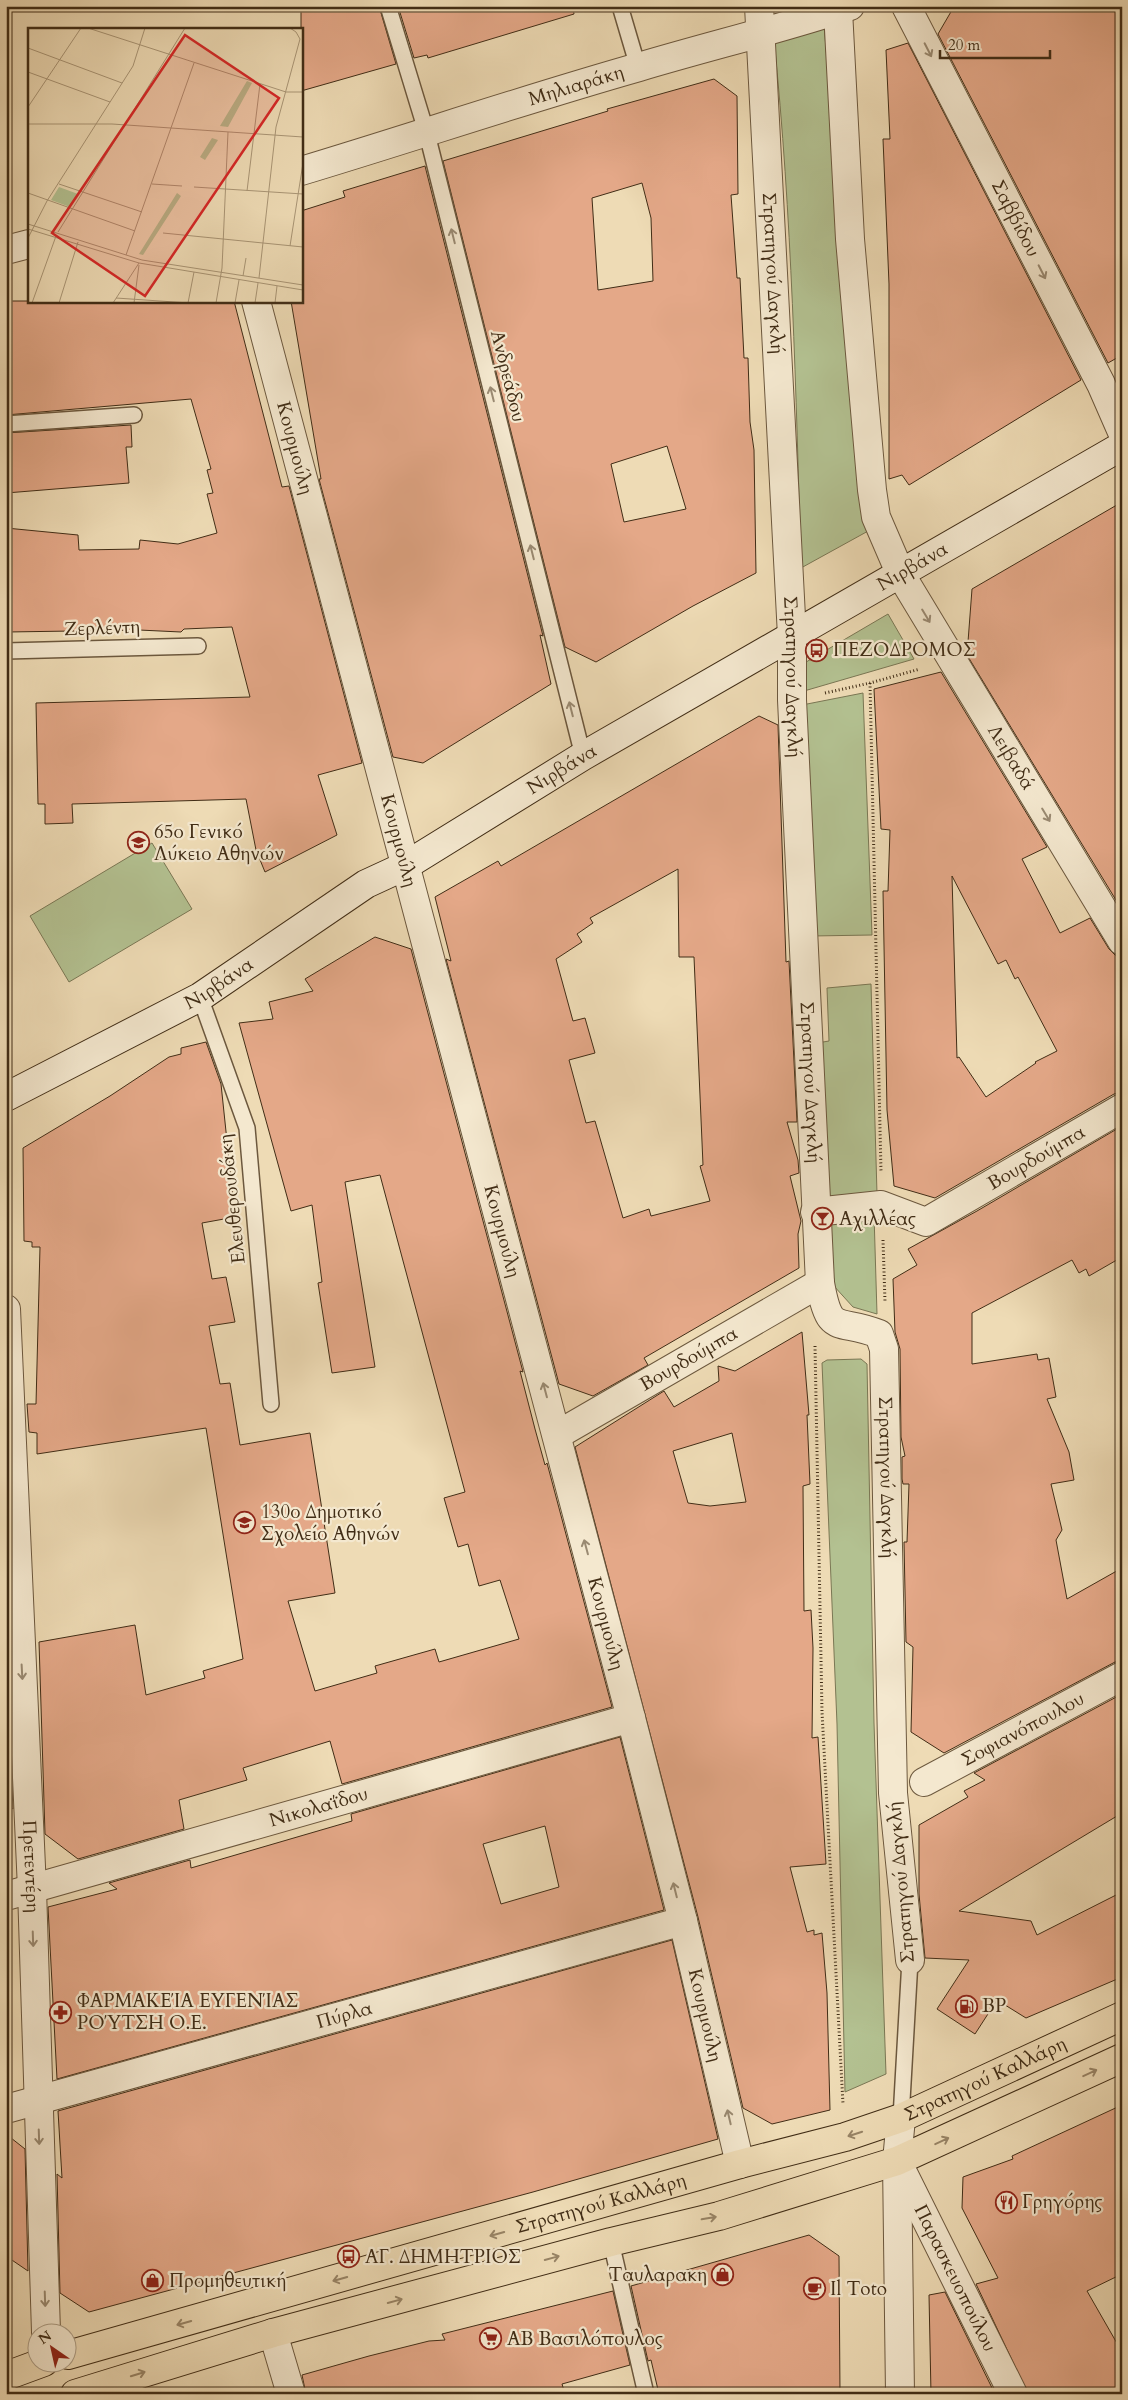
<svg xmlns="http://www.w3.org/2000/svg" width="1128" height="2400" font-family="Cardo,serif">
<rect width="100%" height="100%" fill="#eedbb5"/>
<filter id="stains"><feTurbulence type="fractalNoise" baseFrequency=".004" numOctaves="4"/><feColorMatrix values="0 0 0 0 .2 0 0 0 0 .09 0 0 0 0 .02 0 0 0 .5 -.17"/></filter>
<radialGradient id="worn" r=".72"><stop offset=".6" stop-color="#630" stop-opacity="0"/><stop offset="1" stop-color="#630" stop-opacity=".3"/></radialGradient>
<path fill="#b3c191" stroke="#7a7754" d="M824,26L870,530L801,568C796,392 792,215 774,40Z
M888,614L914,659L804,691L801,665Z
M863,693L872,935L812,936L802,705Z
M152,843L192,909L69,982L30,916Z
M871,984L877,1194L822,1200L817,1043L829,1041L827,988Z
M874,1214L877,1314L853,1307L833,1285L826,1218Z
M861,1359L867,1364L874,1723L886,2074L845,2092L837,1724L822,1363L827,1360Z"/>
<path fill="#e4a888" stroke="#412d16" fill-rule="evenodd" d="M301,6H379L396,64L301,91Z
M398,6H573L574,14L428,58L427,55L414,58Z
M966,6H1122V355L1108,363L938,34L952,10Z
M908,43L1081,380L909,485L902,475L889,479V284L883,139H890L886,50Z
M714,79L737,96L738,194L731,195L737,278H740L744,358H748L750,422L754,450L756,573L693,606L596,662L565,647L443,161L608,111L607,109ZM642,183L651,218L653,281L598,290L592,198ZM667,446L686,509L624,522L611,464Z
M425,166L543,636L540,635L551,684L423,763L393,757L319,479H321L291,301H301V211L345,197L343,191Z
M6,301H234L282,487L289,486L362,763L318,775L337,835L265,872L256,850L246,799L72,804L73,823L45,824V804H38L36,703L250,697L232,627L184,629L181,632L139,630L7,632L6,528L78,535L79,550L139,549L140,540L178,544L217,533L207,494L213,493L207,470L211,469L191,399L6,415Z
M131,425L132,447H126L129,483L6,493V433Z
M1122,502V910L967,655L972,589Z
M941,672L1047,847L1022,859L1060,933L1090,918L1109,949L1115,955L1122,957V1092L1114,1094L935,1198L894,1186L887,1110L883,891H888L890,830L881,829L874,689ZM952,876L998,964L1006,960L1015,979L1018,977L1057,1051L1035,1062L1036,1063L986,1097L959,1057L957,1058Z
M759,716L778,725L786,962L789,961L797,1122H787L798,1160L799,1173L790,1176L801,1221L798,1234L799,1268L644,1358L648,1365L593,1396L559,1384L446,959L451,961L435,897L498,861L501,866ZM678,869L679,957H694L703,1165L700,1166L710,1201L651,1216L649,1209L623,1218L595,1121L586,1123L569,1060L595,1053L585,1018L573,1021L556,959L582,942L577,934L593,923L590,918Z
M375,937L411,949L523,1372L520,1371L535,1429L545,1465L547,1463L612,1707L342,1784L330,1741L243,1768L247,1780L179,1800L184,1829L78,1859L45,1834L39,1642L135,1625L146,1695L205,1678L203,1671L243,1659L206,1428L37,1454V1433L29,1432L27,1404H36L40,1247H32V1242L24,1241L23,1148L110,1096L169,1057L181,1054V1048L206,1042L221,1084L235,1217L202,1223L212,1279L226,1277L235,1322L209,1326L220,1384L230,1383L240,1445L310,1433L335,1593L288,1601L315,1691L377,1673L375,1666L435,1649L439,1662L519,1639L500,1580L479,1586L468,1544L458,1547L444,1498L465,1492L380,1175L345,1182L375,1367L332,1373L318,1283L322,1282L312,1205L291,1211L239,1023L273,1019L269,1002L313,991L305,979Z
M1122,1126V1257L1089,1276L1086,1269L1079,1273L1072,1260L972,1313V1364L1037,1354L1038,1360L1049,1358L1056,1397L1047,1399L1069,1452L1074,1480L1051,1484L1062,1530L1056,1540L1067,1599L1122,1568V1660L1115,1662L944,1753L911,1732L913,1647L906,1642L904,1542H907L909,1484H903L902,1479V1457L905,1456L901,1437L900,1349L895,1332L893,1279L917,1265L908,1249L977,1211Z
M802,1332L809,1415H807L810,1484L803,1486L804,1611L811,1610L813,1648L812,1738L818,1737L826,1864L790,1867L807,1932L814,1930V1935L822,1933L827,1993L830,2110L772,2124L743,2108L698,1917L575,1447L664,1391L674,1407L719,1381L718,1366L735,1371ZM732,1433L746,1502L710,1506L688,1503L673,1451Z
M1122,1694V1813L959,1911L1031,1921L1037,1935L1122,1892V1977L1026,2018L997,2000L975,2034L937,2009L969,1960L925,1958L919,1894V1825L968,1797L964,1791L985,1780L974,1773Z
M6,1705H8L13,1809L6,1804Z
M620,1737L664,1910L57,2079L48,1907L117,1889L109,1883L190,1860L191,1868L352,1821L351,1814ZM545,1826L559,1887L501,1904L483,1844Z
M672,1940L718,2139L533,2192L89,2312L60,2293L57,2174L62,2178L58,2111Z
M1122,2105V2274L1087,2291L1122,2352V2394H1028L976,2284L998,2278L962,2208L963,2177L1013,2159L1012,2156Z
M6,2134L25,2149L28,2271L6,2256Z
M809,2235L839,2256L840,2394H659L651,2360L648,2361L631,2286Z
M613,2291L630,2365L562,2384L565,2394H306L302,2375L369,2356L429,2341L445,2340L442,2334Z
M945,2292L995,2394H931L929,2295Z"/>
<g fill="none" stroke-linecap="round" stroke-linejoin="round">
<defs>
<path id="lane" d="M388,6L427,134L583,756
M620,6L638,67
M6,424L134,415
M6,651L198,646
M200,997L247,1128L271,1404
M901,2118L910,1960
M611,2242L646,2394"/>
<g id="street">
<path id="s1" d="M759,6L792,636V700L820,1283C830,1338 837,1317 879,1334L884,1349L893,1793L910,1960"/>
<path id="s2" d="M906,6L1101,384L1122,432"/>
<path id="s3" d="M838,10L850,239L872,490L876,517L901,575L1122,941"/>
<path id="s4" d="M301,171C414,137 526,99 639,67C709,46 781,29 850,6"/>
<path d="M6,250L29,244"/>
<path id="s5" d="M256,301L631,1718L683,1921L740,2164"/>
<path id="s6" d="M815,1212L881,1205L926,1222L1122,1108"/>
<path id="s7" d="M6,1309L32,1889L46,2332"/>
<path id="s8" d="M557,1435L820,1283"/>
<path id="s9" d="M924,1782L1122,1676"/>
<path id="s10" d="M6,1896L631,1718"/>
<path id="s11" d="M6,2109L683,1921"/>
<path id="s12" d="M900,2167L1013,2394"/>
<path d="M273,2333L291,2394"/>
<path d="M900,2394L897,2161L901,2118"/>
</g>
<g id="secondary">
<path id="s13" d="M6,1097L200,997L366,884L405,866L583,756L1122,446"/>
</g>
<g id="primary">
<path id="s14" d="M68,2355L740,2164L845,2137L901,2118L1122,2016"/>
<path d="M6,2376L44,2362"/>
<path d="M75,2394L273,2333L611,2242L719,2216L897,2161L1122,2058"/>
</g>
</defs>
<use href="#lane" stroke="#6c583e" stroke-width="18"/>
<use href="#street" stroke="#6c583e" stroke-width="30"/>
<use href="#secondary" stroke="#412d16" stroke-width="30"/>
<use href="#primary" stroke="#412d16" stroke-width="30"/>
<path stroke="#412d16" stroke-width="3" stroke-dasharray="1 2.5" stroke-linecap="butt" d="M870,683L881,1172
M825,693L870,683L920,669
M883,1240L885,1302
M815,1346L822,1712L843,2104"/>
<use href="#lane" stroke="#f4e8cf" stroke-width="15"/>
<use href="#street" stroke="#f4e8cf" stroke-width="28"/>
<use href="#secondary" stroke="#f4e8cf" stroke-width="28"/>
<use href="#primary" stroke="#eedbb5" stroke-width="28"/>
</g>
<defs><path id="oneway-shaft" d="M-6 0H5M1.5-3L5.5 0L1.5 3" fill="none" stroke-width="1.6" stroke-linecap="round" stroke-linejoin="round" transform="scale(1.25)"/></defs>
<g stroke="#9a8a72">
<use href="#oneway-shaft" transform="translate(928 50) rotate(63)"/>
<use href="#oneway-shaft" transform="translate(453 236) rotate(-104)"/>
<use href="#oneway-shaft" transform="translate(1042 272) rotate(63)"/>
<use href="#oneway-shaft" transform="translate(492 394) rotate(-104)"/>
<use href="#oneway-shaft" transform="translate(532 552) rotate(-104)"/>
<use href="#oneway-shaft" transform="translate(926 616) rotate(59)"/>
<use href="#oneway-shaft" transform="translate(571 709) rotate(-104)"/>
<use href="#oneway-shaft" transform="translate(1046 815) rotate(59)"/>
<use href="#oneway-shaft" transform="translate(545 1390) rotate(-105)"/>
<use href="#oneway-shaft" transform="translate(586 1547) rotate(-105)"/>
<use href="#oneway-shaft" transform="translate(22 1672) rotate(87)"/>
<use href="#oneway-shaft" transform="translate(675 1890) rotate(-104)"/>
<use href="#oneway-shaft" transform="translate(33 1939) rotate(88)"/>
<use href="#oneway-shaft" transform="translate(729 2117) rotate(-103)"/>
<use href="#oneway-shaft" transform="translate(39 2137) rotate(88)"/>
<use href="#oneway-shaft" transform="translate(45 2299) rotate(88)"/>
</g>
<g stroke="#988466">
<use href="#oneway-shaft" transform="translate(1090 2073) rotate(-25)"/>
<use href="#oneway-shaft" transform="translate(855 2134) rotate(162)"/>
<use href="#oneway-shaft" transform="translate(942 2141) rotate(-25)"/>
<use href="#oneway-shaft" transform="translate(709 2218) rotate(-10)"/>
<use href="#oneway-shaft" transform="translate(497 2234) rotate(164)"/>
<use href="#oneway-shaft" transform="translate(552 2258) rotate(-15)"/>
<use href="#oneway-shaft" transform="translate(340 2279) rotate(164)"/>
<use href="#oneway-shaft" transform="translate(395 2301) rotate(-15)"/>
<use href="#oneway-shaft" transform="translate(184 2323) rotate(164)"/>
<use href="#oneway-shaft" transform="translate(138 2374) rotate(-17)"/>
</g>
<defs>
<symbol id="bus-ring" viewBox="-11 -11 22 22"><circle r="9.5" fill="#f4e8cf" stroke="#8f2418" stroke-width="1.5"/><path d="M-5-6H5V4H4V6H2V4H-2V6H-4V4H-5ZM-3.5-4V0h7V-4ZM-3.5 1.2v1.5H-2V1.2ZM2 1.2v1.5H3.5V1.2Z" fill="#8f2418"/></symbol>
<symbol id="school-ring" viewBox="-11 -11 22 22"><circle r="9.5" fill="#f4e8cf" stroke="#8f2418" stroke-width="1.5"/><path d="M0-5L7-2L0 1L-7-2ZM-4 1L0 2.5L4 1V4Q0 6-4 4Z" fill="#8f2418"/></symbol>
<symbol id="bar-ring" viewBox="-11 -11 22 22"><circle r="9.5" fill="#f4e8cf" stroke="#8f2418" stroke-width="1.5"/><path d="M-6-5H6L.8 .8V4.5H3.5V6h-7V4.5H-.8V.8Z" fill="#8f2418"/></symbol>
<symbol id="fuel-ring" viewBox="-11 -11 22 22"><circle r="9.5" fill="#f4e8cf" stroke="#8f2418" stroke-width="1.5"/><path d="M-5.5-6h7V0h2V4h1.3V-2.5L3-4.5l.8-.8L6-3V5H2.5V1h-1V6h-7ZM-4.2-4.7v3.2H.2V-4.7Z" fill="#8f2418"/></symbol>
<symbol id="pharmacy-ring" viewBox="-11 -11 22 22"><circle r="9.5" fill="#f4e8cf" stroke="#8f2418" stroke-width="1.5"/><path d="M-2-6h4v4h4v4h-4v4h-4v-4h-4v-4h4Z" fill="#8f2418"/></symbol>
<symbol id="restaurant-ring" viewBox="-11 -11 22 22"><circle r="9.5" fill="#f4e8cf" stroke="#8f2418" stroke-width="1.5"/><path d="M-5-6h1v4h1v-4h1v4h1v-4h1v5L-1.5 .5V6h-2V.5L-5-1ZM5-6V6H3V1.5H1.5Q1.5-4 5-6Z" fill="#8f2418"/></symbol>
<symbol id="shop-ring" viewBox="-11 -11 22 22"><circle r="9.5" fill="#f4e8cf" stroke="#8f2418" stroke-width="1.5"/><path d="M-5-2.5h2.3a2.7 3.5 0 0 1 5.4 0H5L5.5 6h-11ZM-1.5-2.5h3a1.5 2.3 0 0 0-3 0Z" fill="#8f2418"/></symbol>
<symbol id="cafe-ring" viewBox="-11 -11 22 22"><circle r="9.5" fill="#f4e8cf" stroke="#8f2418" stroke-width="1.5"/><path d="M-5.5-4.5H6V0H3Q3 3.5 0 3.5H-2.5Q-5.5 3.5-5.5 0ZM3-3.2v2h1.7v-2ZM-6 4.5H4V6H-6Z" fill="#8f2418"/></symbol>
<symbol id="supermarket-ring" viewBox="-11 -11 22 22"><circle r="9.5" fill="#f4e8cf" stroke="#8f2418" stroke-width="1.5"/><path d="M-6-5.5h2.5l.6 2H6L4.5 2H-2.5L-4.4-4H-6ZM-1.5 3.2a1.3 1.3 0 1 0 .1 0ZM3 3.2a1.3 1.3 0 1 0 .1 0Z" fill="#8f2418"/></symbol>
</defs>
<g fill-rule="evenodd">
<use href="#bus-ring" x="804" y="638" width="25" height="25"/>
<use href="#school-ring" x="126" y="830" width="25" height="25"/>
<use href="#bar-ring" x="810" y="1206" width="25" height="25"/>
<use href="#school-ring" x="232" y="1510" width="25" height="25"/>
<use href="#fuel-ring" x="954" y="1994" width="25" height="25"/>
<use href="#pharmacy-ring" x="48" y="2000" width="25" height="25"/>
<use href="#restaurant-ring" x="994" y="2190" width="25" height="25"/>
<use href="#bus-ring" x="336" y="2244" width="25" height="25"/>
<use href="#shop-ring" x="710" y="2262" width="25" height="25"/>
<use href="#shop-ring" x="140" y="2268" width="25" height="25"/>
<use href="#cafe-ring" x="802" y="2276" width="25" height="25"/>
<use href="#supermarket-ring" x="478" y="2326" width="25" height="25"/>
</g>
<g text-anchor="middle" dominant-baseline="central" stroke-width="4.5" stroke-linejoin="round" paint-order="stroke">
<g font-size="19" fill="#412d16" stroke="#f4e8cf">
<text stroke="none"><textPath href="#s4" startOffset="288">Μηλιαράκη</textPath></text>
<text stroke="none"><textPath href="#s2" startOffset="239">Σαββίδου</textPath></text>
<text stroke="none"><textPath href="#s1" startOffset="268">Στρατηγού Δαγκλή</textPath></text>
<text transform="translate(508 376) rotate(76)">Ανδρεάδου</text>
<text stroke="none"><textPath href="#s5" startOffset="152">Κουρμούλη</textPath></text>
<text stroke="none"><textPath href="#s13" startOffset="1051">Νιρβάνα</textPath></text>
<text transform="translate(102 628) rotate(-2)">Ζερλέντη</text>
<text stroke="none"><textPath href="#s1" startOffset="672">Στρατηγού Δαγκλή</textPath></text>
<text stroke="none"><textPath href="#s3" startOffset="785">Λειβαδά</textPath></text>
<text stroke="none"><textPath href="#s13" startOffset="646">Νιρβάνα</textPath></text>
<text stroke="none"><textPath href="#s5" startOffset="558">Κουρμούλη</textPath></text>
<text stroke="none"><textPath href="#s13" startOffset="241">Νιρβάνα</textPath></text>
<text stroke="none"><textPath href="#s1" startOffset="1078">Στρατηγού Δαγκλή</textPath></text>
<text stroke="none"><textPath href="#s6" startOffset="242">Βουρδούμπα</textPath></text>
<text transform="translate(232 1199) rotate(-96)">Ελευθερουδάκη</text>
<text stroke="none"><textPath href="#s5" startOffset="962">Κουρμούλη</textPath></text>
<text stroke="none"><textPath href="#s8" startOffset="152">Βουρδούμπα</textPath></text>
<text stroke="none"><textPath href="#s1" startOffset="1511">Στρατηγού Δαγκλή</textPath></text>
<text stroke="none"><textPath href="#s5" startOffset="1368">Κουρμούλη</textPath></text>
<text stroke="none"><textPath href="#s9" startOffset="112">Σοφιανόπουλου</textPath></text>
<text stroke="none"><textPath href="#s10" startOffset="325">Νικολαΐδου</textPath></text>
<text stroke="none"><textPath href="#s7" startOffset="558">Πρετεντέρη</textPath></text>
<text transform="translate(901 1882) rotate(-95)">Στρατηγού Δαγκλή</text>
<text stroke="none"><textPath href="#s11" startOffset="351">Πύρλα</textPath></text>
<text stroke="none"><textPath href="#s5" startOffset="1772">Κουρμούλη</textPath></text>
<text stroke="none"><textPath href="#s14" startOffset="959">Στρατηγού Καλλάρη</textPath></text>
<text stroke="none"><textPath href="#s14" startOffset="554">Στρατηγού Καλλάρη</textPath></text>
<text stroke="none"><textPath href="#s12" startOffset="124">Παρασκευοπούλου</textPath></text>
</g>
<g font-size="19" fill="#412d16" stroke="#f4e8cf" text-anchor="start">
<text x="833" y="650">ΠΕΖΟΔΡΟΜΟΣ</text>
<text x="154" y="832">65ο Γενικό<tspan x="154" dy="22">Λύκειο Αθηνών</tspan></text>
<text x="839" y="1219">Αχιλλέας</text>
<text x="261" y="1512">130ο Δημοτικό<tspan x="261" dy="22">Σχολείο Αθηνών</tspan></text>
<text x="77" y="2001">ΦΑΡΜΑΚΕΊΑ ΕΥΓΕΝΊΑΣ<tspan x="77" dy="22">ΡΟΎΤΣΗ Ο.Ε.</tspan></text>
<text x="982" y="2006">BP</text>
<text x="1022" y="2202">Γρηγόρης</text>
<text x="365" y="2257">ΑΓ. ΔΗΜΗΤΡΙΟΣ</text>
<text x="707" y="2275" text-anchor="end">Ταυλαρακη</text>
<text x="169" y="2281">Προμηθευτική</text>
<text x="830" y="2289">Il Toto</text>
<text x="507" y="2339">AB Βασιλόπουλος</text>
</g>
</g>
<g transform="translate(28 28)">
<rect width="275" height="275" fill="#eedbb5"/>
<path d="M219,53L224,55L200,99L192,98ZM184,110L190,112L177,132L172,129ZM31,159L50,166L42,179L23,172ZM149,165L153,168L115,227L111,226Z" fill="#b3c191"/>
<path fill="none" stroke="#a99575" stroke-width="1" d="M60,0L258,64H275M0,20L94,55M0,44L82,74M0,79L53,0M0,96H84L275,109M31,156L114,184M124,156L154,158M166,159L275,166M219,163L232,56M0,165L107,203M0,196L114,232L275,257M0,201L111,235L275,262M30,204L157,0M135,205L275,219M0,210L19,173L105,38L117,0M262,218L275,135M98,227L166,35M215,248L218,230M231,250L248,99L272,11L268,4L262,0M88,270L161,275M4,275L28,208M31,275L50,214M85,275L111,235M106,275L111,237M160,275L166,244M188,275L194,240L200,104M207,275L211,252M227,275L230,255M247,275L249,258"/>
<path fill="#d62828" fill-opacity="0.15" stroke="#d62828" stroke-width="2.5" d="M157,7L251,70L117,268L24,205Z"/>
<rect width="275" height="275" fill="none" stroke="#412d16" stroke-width="2.5"/>
</g>
<rect width="1128" height="2400" fill="none" stroke="#eedbb5" stroke-width="25"/>
<rect x="8" y="8" width="1113" height="2385" fill="none" stroke="#412d16" stroke-width="2.5"/>
<rect x="12" y="12" width="1103" height="2375" fill="none" stroke="#412d16"/>
<g transform="translate(52 2348) rotate(326)"><circle r="24" fill="#f4e8cf" stroke="#ac9d85"/>
<path d="M0-4L9 19L0 12L-9 19Z" fill="#8f2418"/>
<text y="-8" font-size="14" font-weight="bold" text-anchor="middle" fill="#412d16">N</text>
</g>
<path d="M940 50v8h110v-8" fill="none" stroke="#412d16" stroke-width="2.5"/>
<text x="948" y="50" font-size="15" fill="#412d16" stroke="#f4e8cf" stroke-width="4" paint-order="stroke">20 m</text>
<rect width="100%" height="100%" filter="url(#stains)"/>
<rect width="100%" height="100%" fill="url(#worn)"/>
</svg>
